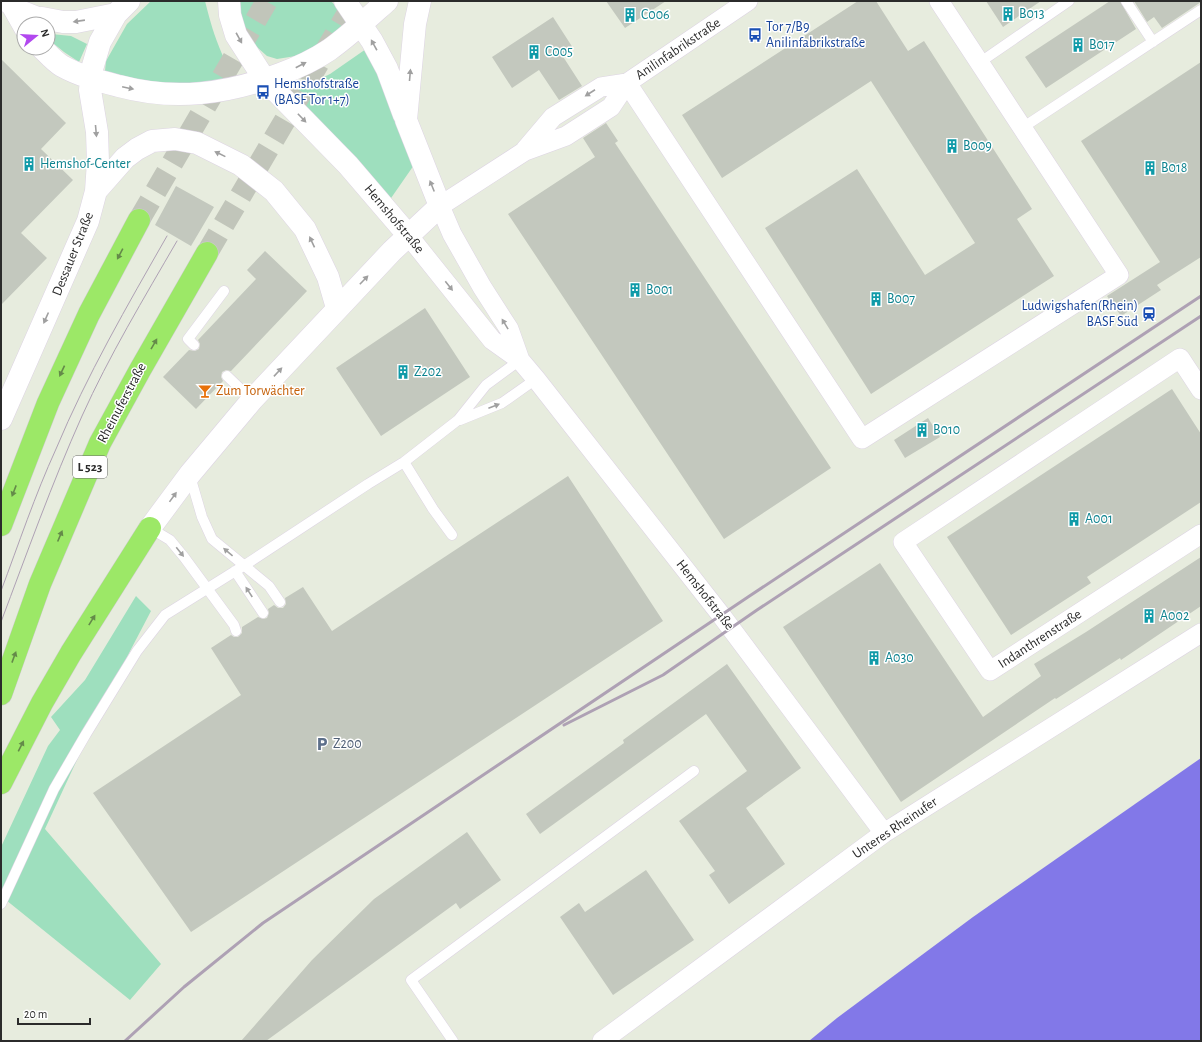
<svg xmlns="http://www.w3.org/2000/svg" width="1202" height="1042" font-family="'Alegreya Sans',sans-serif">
<rect width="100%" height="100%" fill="#e7ecde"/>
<path fill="#9edfbe" d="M151,1H205C210,21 214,35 222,54C226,65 235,70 235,81L193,86L140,83L105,71L106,61L127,24Z
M236,1H331C342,13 345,17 339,33L302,55L277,59L267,56L249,40Z
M51,34L71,36L87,44L79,62L64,52L48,39Z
M366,49L370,52L414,165L389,201L292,97L293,92L330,74Z
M136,596L151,611C113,682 79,755 45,829L161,964L130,1000L1,896V847L48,746L60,730L51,717L85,680Z"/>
<path fill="#8278e8" d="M1201,758V1041H809L837,1018L973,917Z"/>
<path fill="#c3c8be" d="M606,1H666L625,28Z
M858,1H876L908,51L924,41L1032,209L1017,219L1054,276L871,394L765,228L857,169L925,275L975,243L871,81L722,178L682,115Z
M986,1H1041L1003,27Z
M1110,1H1120L1136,29L1046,88L1025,57Z
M1134,1H1201V2L1162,28L1154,17L1147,22Z
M553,17L573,48L562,55L582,86L559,100L539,70L512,88L492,57Z
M1,59L66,123L41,149L73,180L21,233L47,258L1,305Z
M1201,62V257L1157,285L1161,290L1121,316L1107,296L1160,262L1081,141Z
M606,123L618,141L615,143L831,468L724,539L508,214L595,157L583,138Z
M176,186L214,207L191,246L155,225Z
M265,251L307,291L231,371L226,370L222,372L221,377L223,381L196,409L163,377L189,350L195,351L199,349L200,344L198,340L256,279L247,270Z
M425,308L470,377L381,436L336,368Z
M1172,389L1201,434V502L1087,577L1091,583L1011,635L947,537Z
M928,418L940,437L905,458L894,440Z
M568,476L663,621L191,932L93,793L241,695L211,648L231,635L234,637H238L242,633V627L258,617L263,619L267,618L269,613L268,609L274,605L278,608H283L286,604L285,598L303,587L332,631Z
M1201,557V606L1121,660L1120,658L1056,699L1055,698L901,802L783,627L880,563L983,717L1041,676L1034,664L1086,632Z
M727,664L801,768L746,808L785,864L729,904L709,875L715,871L679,821L747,771L706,714L540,834L526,814L624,743L623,740Z
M467,832L501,880L460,909L456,903L266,1041H241L312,960L374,899Z
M646,870L694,940L613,995L560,917L579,903L585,912Z"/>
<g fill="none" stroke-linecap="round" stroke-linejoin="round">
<path stroke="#c1c5ba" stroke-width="22" stroke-dasharray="22 11" stroke-linecap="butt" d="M139,220L267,1
M207,253L355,1"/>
<defs>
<path id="lane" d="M1126,1L1153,42
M979,63L1069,1
M1022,128L1201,10
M194,345L188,339L224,291
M227,376L252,400
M460,420L502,403L536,379
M404,462L433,509L452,535
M190,476L202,517L212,539L269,586L280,602
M150,528L170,540L184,557L234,625L236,631
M235,571L263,613
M1,904L54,789L86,734L137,651L165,615L245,565L368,484L404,462L458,420L486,385L520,360
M453,1041L411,980L694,771"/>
<path id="street" d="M4,1L11,6L42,18
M11,6L24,29
M627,83L862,439L1119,275L939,1
M525,150L553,117L601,87L627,83
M408,235L492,340L520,360L536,379L721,615L884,833
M520,360L509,329L482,287L452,234L440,206L525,151L566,136L611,107L627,83L748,1
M1201,390L1180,358L903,542L990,671L1201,534
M602,1041L884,833L1201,633"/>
<path id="secondary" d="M229,1L230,15L236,35L265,80L348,165L408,235
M345,1L372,41L387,69L404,115
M42,18L63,22H76L116,14
M42,48C48,54 55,62 62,66C80,76 100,81 119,86C175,101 227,94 280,74C297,68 314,60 329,50C350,35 368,18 387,1
M96,191L125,158L137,149L152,141L175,139L197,143L241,165L274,191L305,229L328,277L337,308
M1,419L88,221L96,191L98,162L97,132L90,90L92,69L100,42L116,14L129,1
M150,528L190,474L252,400L392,251L440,206L406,120L415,24L420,1"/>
<path id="primary" d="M1,525L48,403L89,314L139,220
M1,694L40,584L100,443L140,370L207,253
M1,783L42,703L71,653L150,528"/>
</defs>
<use href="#lane" stroke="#ddd4e3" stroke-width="11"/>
<use href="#street" stroke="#ddd4e3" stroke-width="20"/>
<use href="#secondary" stroke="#ddd4e3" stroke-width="23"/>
<use href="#primary" stroke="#ccc" stroke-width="23"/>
<use href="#lane" stroke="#fff" stroke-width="10"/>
<use href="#street" stroke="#fff" stroke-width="19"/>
<use href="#secondary" stroke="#fff" stroke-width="22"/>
<use href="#primary" stroke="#9ce867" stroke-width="22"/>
<path stroke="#aea1b4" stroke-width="1" d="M1,591C19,543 35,495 56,449C87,375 127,306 167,236
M1,622C27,553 52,483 82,416C109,356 144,298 177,241"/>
<path stroke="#aea1b4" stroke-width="3" d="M564,725L663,675L757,610L1201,316
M125,1041L184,987L263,923L748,597L1201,296"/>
</g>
<defs><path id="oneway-solid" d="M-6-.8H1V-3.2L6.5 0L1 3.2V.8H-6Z"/></defs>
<g fill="#a0a0a0">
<use href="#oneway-solid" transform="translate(79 21) rotate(172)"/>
<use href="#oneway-solid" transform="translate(239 38) rotate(61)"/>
<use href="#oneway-solid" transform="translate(374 45) rotate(-119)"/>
<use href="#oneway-solid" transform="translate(301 65) rotate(-28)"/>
<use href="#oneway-solid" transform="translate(410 75) rotate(-85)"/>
<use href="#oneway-solid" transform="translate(128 88) rotate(12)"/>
<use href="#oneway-solid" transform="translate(590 93) rotate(147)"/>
<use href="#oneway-solid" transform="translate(302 118) rotate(46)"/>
<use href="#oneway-solid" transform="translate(96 131) rotate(85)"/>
<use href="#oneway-solid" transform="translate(220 154) rotate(-154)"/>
<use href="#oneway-solid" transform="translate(432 186) rotate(-112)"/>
<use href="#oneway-solid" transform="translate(312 242) rotate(-115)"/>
<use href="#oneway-solid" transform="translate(364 280) rotate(-46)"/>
<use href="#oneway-solid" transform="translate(449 286) rotate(52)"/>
<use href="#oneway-solid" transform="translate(46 318) rotate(114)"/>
<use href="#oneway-solid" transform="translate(505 324) rotate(-121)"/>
<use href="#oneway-solid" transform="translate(278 372) rotate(-47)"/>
<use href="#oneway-solid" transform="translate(494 406) rotate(-21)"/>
<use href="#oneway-solid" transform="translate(173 497) rotate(-54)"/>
<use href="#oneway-solid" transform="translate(180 552) rotate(51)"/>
<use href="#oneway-solid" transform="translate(228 552) rotate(-140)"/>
<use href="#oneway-solid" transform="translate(249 592) rotate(-123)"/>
</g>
<g fill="#648a49">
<use href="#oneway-solid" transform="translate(120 254) rotate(118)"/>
<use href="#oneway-solid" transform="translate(154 344) rotate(-60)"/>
<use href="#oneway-solid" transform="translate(62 371) rotate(115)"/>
<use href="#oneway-solid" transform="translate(14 491) rotate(111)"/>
<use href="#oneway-solid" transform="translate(60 536) rotate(-67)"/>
<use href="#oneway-solid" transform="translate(92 620) rotate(-58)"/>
<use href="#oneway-solid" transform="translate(14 657) rotate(-70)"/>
<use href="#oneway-solid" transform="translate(21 746) rotate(-63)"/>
</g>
<defs>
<symbol id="building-bare" viewBox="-9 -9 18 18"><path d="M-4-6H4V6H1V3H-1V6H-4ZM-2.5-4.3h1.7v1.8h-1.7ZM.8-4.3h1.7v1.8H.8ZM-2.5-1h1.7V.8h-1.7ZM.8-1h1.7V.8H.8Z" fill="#0f9aa8" stroke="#fff" stroke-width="2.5" paint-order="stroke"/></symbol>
<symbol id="bus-bare" viewBox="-9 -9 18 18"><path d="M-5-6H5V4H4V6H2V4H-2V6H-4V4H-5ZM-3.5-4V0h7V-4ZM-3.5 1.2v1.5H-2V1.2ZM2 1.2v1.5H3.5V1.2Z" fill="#1a4fb4" stroke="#fff" stroke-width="2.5" paint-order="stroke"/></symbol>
<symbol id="station-bare" viewBox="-9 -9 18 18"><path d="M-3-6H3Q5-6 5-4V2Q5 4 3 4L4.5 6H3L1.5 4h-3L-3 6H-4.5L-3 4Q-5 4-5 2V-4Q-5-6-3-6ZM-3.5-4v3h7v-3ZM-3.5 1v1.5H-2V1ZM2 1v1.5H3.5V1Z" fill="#1a4fb4" stroke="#fff" stroke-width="2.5" paint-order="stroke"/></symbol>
<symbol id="bar-bare" viewBox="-9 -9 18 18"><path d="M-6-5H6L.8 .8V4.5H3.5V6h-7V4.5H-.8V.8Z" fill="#e8710a" stroke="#fff" stroke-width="2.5" paint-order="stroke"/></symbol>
<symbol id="parking-bare" viewBox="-9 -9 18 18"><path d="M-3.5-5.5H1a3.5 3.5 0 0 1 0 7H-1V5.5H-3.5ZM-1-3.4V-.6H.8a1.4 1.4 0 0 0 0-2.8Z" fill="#5c6f8a" stroke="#fff" stroke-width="2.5" paint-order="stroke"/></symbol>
</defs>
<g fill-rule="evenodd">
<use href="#building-bare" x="998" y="4" width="20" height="20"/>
<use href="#building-bare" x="620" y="5" width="20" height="20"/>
<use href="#bus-bare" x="745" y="25" width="20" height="20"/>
<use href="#building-bare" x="1068" y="35" width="20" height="20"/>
<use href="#building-bare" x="524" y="42" width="20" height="20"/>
<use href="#bus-bare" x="253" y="82" width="20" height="20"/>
<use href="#building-bare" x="942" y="136" width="20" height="20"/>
<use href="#building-bare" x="19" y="154" width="20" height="20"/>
<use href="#building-bare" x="1140" y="158" width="20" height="20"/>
<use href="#building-bare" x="625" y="280" width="20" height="20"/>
<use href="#building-bare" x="866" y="289" width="20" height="20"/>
<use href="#station-bare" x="1139" y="304" width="20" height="20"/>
<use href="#building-bare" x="393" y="362" width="20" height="20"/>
<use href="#bar-bare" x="195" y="381" width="20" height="20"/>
<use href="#building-bare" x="912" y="420" width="20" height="20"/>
<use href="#building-bare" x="1064" y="509" width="20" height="20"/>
<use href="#building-bare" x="1139" y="606" width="20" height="20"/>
<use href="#building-bare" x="864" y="648" width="20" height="20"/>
<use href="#parking-bare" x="312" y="734" width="20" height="20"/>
</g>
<g text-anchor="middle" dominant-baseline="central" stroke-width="3" stroke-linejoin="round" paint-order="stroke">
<rect fill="#fff" stroke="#6b6b6b" stroke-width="1" x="73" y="456" width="34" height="22" rx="3"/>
<g font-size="13" font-weight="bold" fill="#2b2b2b">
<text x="90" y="467">L 523</text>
</g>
<g font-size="14" fill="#0d838f" stroke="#fff" text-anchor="start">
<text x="1019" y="14">B013</text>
<text x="641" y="15">C006</text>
<text x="1089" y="45">B017</text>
<text x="545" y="52">C005</text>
<text x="963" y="146">B009</text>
<text x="40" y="164">Hemshof-Center</text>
<text x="1161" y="168">B018</text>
<text x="646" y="290">B001</text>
<text x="887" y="299">B007</text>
<text x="414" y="372">Z202</text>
<text x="933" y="430">B010</text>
<text x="1085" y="519">A001</text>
<text x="1160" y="616">A002</text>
<text x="885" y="658">A030</text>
</g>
<g font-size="14" fill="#164399" stroke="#fff" text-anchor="start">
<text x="766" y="27">Tor 7/B9<tspan x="766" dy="16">Anilinfabrikstraße</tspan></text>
<text x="274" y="84">Hemshofstraße<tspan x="274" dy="16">(BASF Tor 1+7)</tspan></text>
<text x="1138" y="306" text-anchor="end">Ludwigshafen(Rhein)<tspan x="1138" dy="16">BASF Süd</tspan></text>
</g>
<g font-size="14" fill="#2b2b2b" stroke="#fff">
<text transform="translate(678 49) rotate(-34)">Anilinfabrikstraße</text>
<text transform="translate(394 219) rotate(50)">Hemshofstraße</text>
<text transform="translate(73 254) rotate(-68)">Dessauer Straße</text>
<text transform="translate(122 403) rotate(-62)">Rheinuferstraße</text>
<text transform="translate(705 595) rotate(52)">Hemshofstraße</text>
<text transform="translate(1040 639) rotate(-33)">Indanthrenstraße</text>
<text transform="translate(895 828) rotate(-34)">Unteres Rheinufer</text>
</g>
<g font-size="14" fill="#c56008" stroke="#fff" text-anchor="start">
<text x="216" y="391">Zum Torwächter</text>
</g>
<g font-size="14" fill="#4e5e75" stroke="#fff" text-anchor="start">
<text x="333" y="744">Z200</text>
</g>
</g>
<rect width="1202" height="1042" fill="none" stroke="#2b2b2b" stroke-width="4"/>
<g transform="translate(36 36) rotate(72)"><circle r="19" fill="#ffffff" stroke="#aaaaaa"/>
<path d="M0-3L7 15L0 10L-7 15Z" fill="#b248ef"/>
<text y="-6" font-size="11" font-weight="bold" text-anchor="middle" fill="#2b2b2b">N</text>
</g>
<path d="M18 1018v6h72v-6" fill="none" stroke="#2b2b2b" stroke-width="2"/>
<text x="24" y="1018" font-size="12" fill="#2b2b2b" stroke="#ffffff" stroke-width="3" paint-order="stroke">20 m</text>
</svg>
